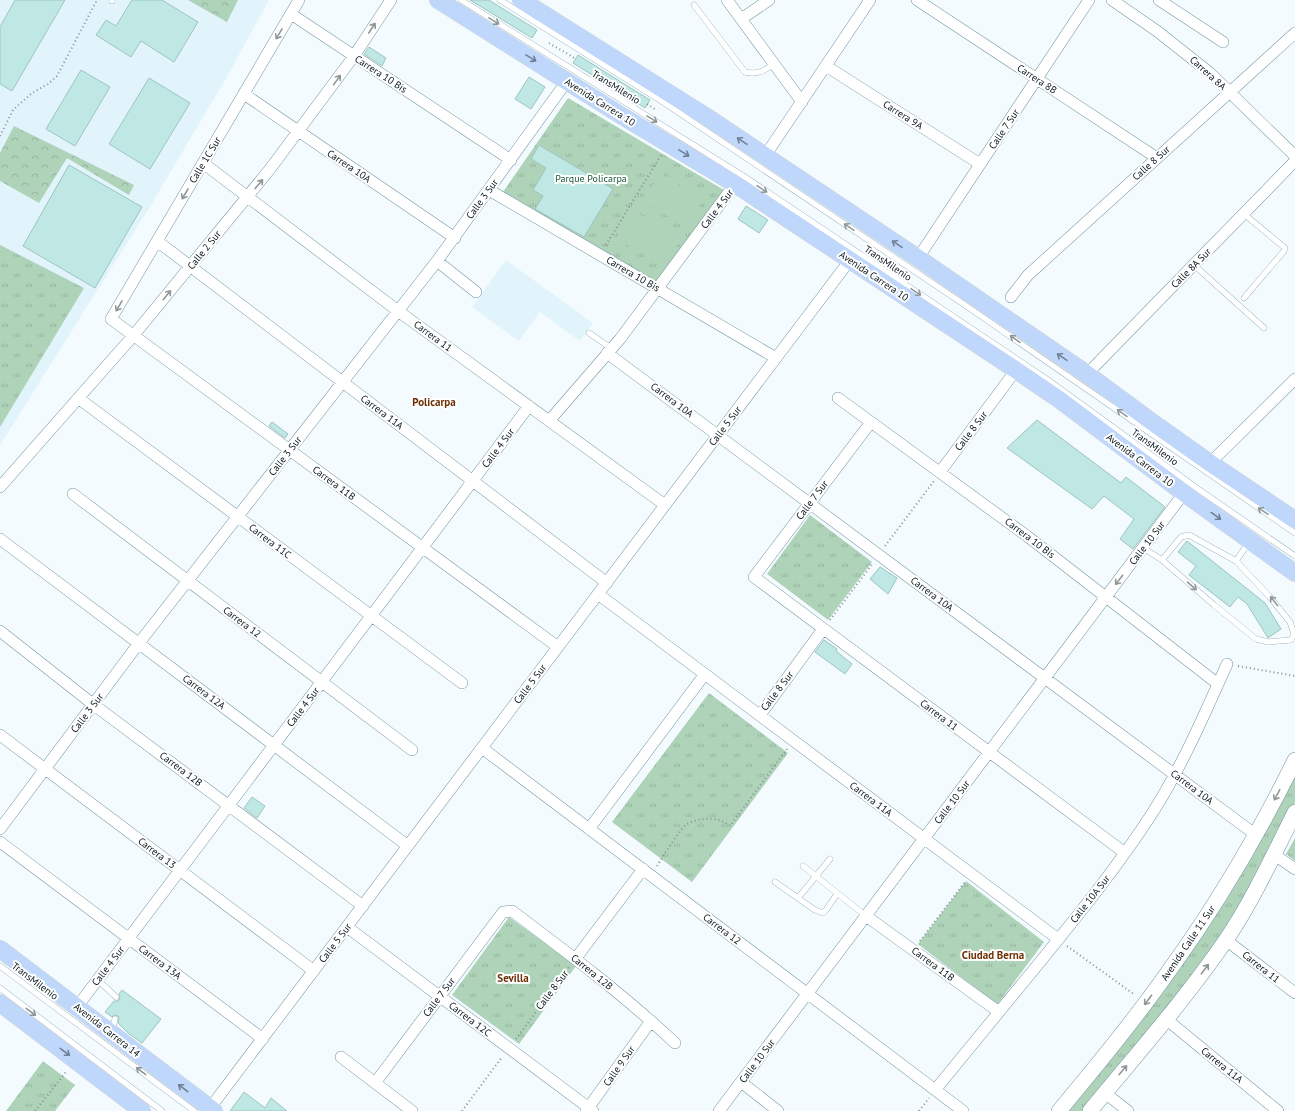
<svg xmlns="http://www.w3.org/2000/svg" width="1295" height="1111" font-family="'PT Sans',sans-serif">
<defs>
<pattern id="grass-tufts" width="24" height="20" patternUnits="userSpaceOnUse"><rect width="24" height="20" fill="#aed3b9"/><path d="M3 7l-1-3M5 7V3M7 7l1-3M15 17l-1-3M17 17v-4M19 17l1-3" fill="none" stroke="#94b49e"/></pattern>
<pattern id="forest-crowns" width="20" height="18" patternUnits="userSpaceOnUse"><rect width="20" height="18" fill="#aed3b9"/><path d="M2 6a3 3 0 1 1 6 0M12 15a3 3 0 1 1 6 0" fill="none" stroke="#94b49e"/></pattern>
</defs>
<rect width="100%" height="100%" fill="#f4fbfe"/>
<path fill="#e2f4fb" d="M0,0H269L228,75L151,205L0,445Z
M506,260L593,323L580,341L540,312L519,341L472,307Z"/>
<path fill="url(#grass-tufts)" d="M568,98L724,190L657,282L503,192Z
M0,245L84,288L0,427Z
M810,515L872,562L828,620L767,574Z
M709,693L788,753L692,882L612,822Z
M1295,777V802L1272,847L1218,943L1083,1111H1068C1103,1068 1139,1026 1171,981C1218,916 1256,846 1295,777Z
M1295,838V861L1286,854Z
M966,881L1044,942L997,1005L918,944Z
M509,917L576,966L519,1044L452,995Z
M43,1061L75,1085L55,1111H6Z"/>
<path fill="url(#forest-crowns)" d="M188,0H238L227,22Z
M14,126L134,185L129,195L67,158L39,203L0,181V153Z"/>
<path fill="#aed3b9" d="M660,173L703,200L686,228L643,201Z
M632,210L681,238L665,266L616,239Z"/>
<path fill="#bfe8e4" stroke="#9dc4c0" d="M15,0H65L12,91L0,84V27Z
M132,0H162L198,22L174,62L141,41L131,57L96,35L106,20L116,26Z
M470,0H489L537,30L532,38Z
M369,47L386,58L382,66L364,54Z
M578,55L650,100L645,108L573,63Z
M81,70L110,87L75,146L46,129Z
M529,77L545,87L531,109L515,99Z
M149,78L190,103L150,169L109,144Z
M539,145L613,189L584,237L535,209L543,196L533,190L546,168L531,159Z
M69,165L142,207L95,288L23,246Z
M746,206L768,220L759,233L738,219Z
M1037,420L1121,483L1126,477L1165,507L1133,549L1120,539L1134,519L1104,496L1092,509L1007,448Z
M272,422L288,434L285,438L269,426Z
M1187,541L1265,603L1281,629L1268,638L1247,604L1238,597L1230,607L1189,575L1196,566L1178,552Z
M880,567L897,578L888,594L870,579Z
M824,640L837,649L836,651L852,664L845,674L815,652Z
M252,797L265,806L257,818L244,808Z
M122,990L161,1019L142,1043L128,1033L118,1023L119,1018L118,1016L114,1015L112,1017L105,1012L114,1001H117L119,1000L120,996L119,994Z
M244,1092L265,1108L271,1098L287,1111H230Z"/>
<g fill="none" stroke-linecap="round" stroke-linejoin="round">
<defs>
<path id="service" d="M461,0L745,177L1048,380L1198,489L1295,556
M500,0L666,104L965,305L1295,533
M112,1V0
M694,5L745,72C757,75 764,71 774,64
M1244,214L1285,248L1284,251L1244,298
M1194,265L1264,328
M589,333L611,348
M1143,548L1162,560L1214,605L1256,639L1268,642L1291,640L1294,634L1290,622L1269,596L1236,561L1189,535L1181,537L1162,560
M1236,561L1249,542
M803,866L866,916
M775,882L815,910L823,913L826,910L837,894
M798,898L830,859
M0,966L194,1111
M98,980L116,997
M0,988L162,1111
M112,1031L115,1019"/>
<path id="minor" d="M299,0L111,319L558,647
M727,0L802,102
M917,0L1157,158
M1112,0L1157,31L1210,73L1295,156
M1159,0L1223,42
M291,14L511,160
M741,19L769,0
M826,66L980,164
M244,94L455,238
M765,156L870,0
M203,163L398,311L665,505
M489,190L776,358
M157,241L607,583
M918,258L1089,0
M437,261L476,292
M1011,297L1028,275L1295,33
M607,353L1256,835
M1087,374L1295,161
M78,398L462,683
M838,398L1027,536L1218,684
M549,421L620,339L735,184
M871,422L754,577L1125,853
M1210,463L1295,379
M940,472L1016,370
M0,487L133,336L270,169L354,56L391,0
M73,494L412,750
M0,539L408,846
M598,594L1058,939
M0,631L94,705L363,906
M760,715L823,629
M0,735L314,971
M482,748L963,1111
M0,829L139,643L437,261L567,81
M589,829L705,674
M0,842L263,1039
M1275,855L1295,869
M866,916L999,1012
M347,927L593,1111
M1226,940L1295,993
M576,958L643,869
M77,1007L529,406
M1166,1019L1278,1111
M341,1057L412,1111
M741,1082L778,1111
M375,1083L503,912L512,911C568,953 624,995 675,1043
M935,1090C970,1047 1005,1005 1040,962C1079,914 1118,866 1151,815C1181,769 1205,713 1227,664
M1105,1093L1128,1111
M210,1108L850,260
M586,1111L651,1021
M719,1111L1184,493"/>
<path id="secondary" d="M1059,1111C1098,1064 1136,1018 1171,968C1218,903 1259,833 1295,760
M1090,1111C1136,1055 1185,1000 1226,940C1253,900 1273,856 1295,812"/>
<path id="primary" d="M438,0L622,116L735,184L1016,370L1060,400L1184,493L1295,573
M521,0L707,117L918,258L1087,374L1152,422L1210,463L1295,520
M0,949L214,1111
M0,1003L142,1111"/>
</defs>
<use href="#service" stroke="#7294a1" stroke-width="6"/>
<use href="#minor" stroke="#7294a1" stroke-width="12"/>
<use href="#secondary" stroke="#7294a1" stroke-width="16"/>
<use href="#primary" stroke="#d3d5d6" stroke-width="18"/>
<path stroke="#869094" stroke-width="2" stroke-dasharray="1 3" stroke-linecap="butt" d="M549,43L576,59
M647,104L656,110
M0,136L13,110L32,93L48,84L57,76L97,0
M606,245L661,155
M885,546L934,481
M830,620L873,563
M1238,666L1295,676
M657,866C662,858 680,829 686,825C698,817 719,816 730,826L787,749
M920,941L965,882
M1067,946L1135,995
M516,1039L569,967
M35,1111L66,1072
M462,1111L502,1057
M919,1111L929,1098"/>
<use href="#service" stroke="#fff" stroke-width="5.5"/>
<use href="#minor" stroke="#fff" stroke-width="11"/>
<use href="#secondary" stroke="#fff" stroke-width="15"/>
<use href="#primary" stroke="#c0d7fc" stroke-width="17"/>
</g>
<defs><path id="oneway-shaft" d="M-6 0H5M1.5-3L5.5 0L1.5 3" fill="none" stroke-width="1.6" stroke-linecap="round" stroke-linejoin="round"/></defs>
<g stroke="#909799">
<use href="#oneway-shaft" transform="translate(494 21) rotate(32)"/>
<use href="#oneway-shaft" transform="translate(372 28) rotate(-57)"/>
<use href="#oneway-shaft" transform="translate(279 34) rotate(120)"/>
<use href="#oneway-shaft" transform="translate(337 80) rotate(-54)"/>
<use href="#oneway-shaft" transform="translate(652 119) rotate(31)"/>
<use href="#oneway-shaft" transform="translate(259 184) rotate(-50)"/>
<use href="#oneway-shaft" transform="translate(762 189) rotate(34)"/>
<use href="#oneway-shaft" transform="translate(185 194) rotate(121)"/>
<use href="#oneway-shaft" transform="translate(849 227) rotate(-146)"/>
<use href="#oneway-shaft" transform="translate(916 292) rotate(34)"/>
<use href="#oneway-shaft" transform="translate(167 295) rotate(-51)"/>
<use href="#oneway-shaft" transform="translate(119 306) rotate(121)"/>
<use href="#oneway-shaft" transform="translate(1015 339) rotate(-145)"/>
<use href="#oneway-shaft" transform="translate(1122 413) rotate(-145)"/>
<use href="#oneway-shaft" transform="translate(1263 511) rotate(-146)"/>
<use href="#oneway-shaft" transform="translate(1119 580) rotate(128)"/>
<use href="#oneway-shaft" transform="translate(1192 586) rotate(41)"/>
<use href="#oneway-shaft" transform="translate(1274 601) rotate(-128)"/>
<use href="#oneway-shaft" transform="translate(1277 795) rotate(118)"/>
<use href="#oneway-shaft" transform="translate(1205 969) rotate(-53)"/>
<use href="#oneway-shaft" transform="translate(1148 1000) rotate(127)"/>
<use href="#oneway-shaft" transform="translate(31 1012) rotate(37)"/>
<use href="#oneway-shaft" transform="translate(1123 1070) rotate(-50)"/>
<use href="#oneway-shaft" transform="translate(141 1071) rotate(-143)"/>
</g>
<g stroke="#6e8197">
<use href="#oneway-shaft" transform="translate(531 58) rotate(32)"/>
<use href="#oneway-shaft" transform="translate(742 141) rotate(-146)"/>
<use href="#oneway-shaft" transform="translate(684 153) rotate(31)"/>
<use href="#oneway-shaft" transform="translate(897 244) rotate(-146)"/>
<use href="#oneway-shaft" transform="translate(1062 357) rotate(-146)"/>
<use href="#oneway-shaft" transform="translate(1216 516) rotate(36)"/>
<use href="#oneway-shaft" transform="translate(65 1052) rotate(37)"/>
<use href="#oneway-shaft" transform="translate(183 1088) rotate(-143)"/>
</g>
<g text-anchor="middle" dominant-baseline="central" stroke-width="4" stroke-linejoin="round" paint-order="stroke">
<g font-size="10" fill="#09171c" stroke="#fff">
<text transform="translate(1208 73) rotate(42)">Carrera 8A</text>
<text transform="translate(381 74) rotate(33)">Carrera 10 Bis</text>
<text transform="translate(1037 79) rotate(33)">Carrera 8B</text>
<text transform="translate(616 87) rotate(32)">TransMilenio</text>
<text transform="translate(600 102) rotate(32)">Avenida Carrera 10</text>
<text transform="translate(903 115) rotate(32)">Carrera 9A</text>
<text transform="translate(1004 129) rotate(-56)">Calle 7 Sur</text>
<text transform="translate(205 160) rotate(-59)">Calle 1C Sur</text>
<text transform="translate(1151 163) rotate(-42)">Calle 8 Sur</text>
<text transform="translate(349 166) rotate(34)">Carrera 10A</text>
<text transform="translate(482 199) rotate(-54)">Calle 3 Sur</text>
<text transform="translate(717 209) rotate(-53)">Calle 4 Sur</text>
<text transform="translate(204 250) rotate(-51)">Calle 2 Sur</text>
<text transform="translate(888 263) rotate(34)">TransMilenio</text>
<text transform="translate(1191 268) rotate(-45)">Calle 8A Sur</text>
<text transform="translate(633 274) rotate(30)">Carrera 10 Bis</text>
<text transform="translate(874 276) rotate(34)">Avenida Carrera 10</text>
<text transform="translate(433 336) rotate(36)">Carrera 11</text>
<text transform="translate(672 400) rotate(37)">Carrera 10A</text>
<text transform="translate(382 412) rotate(37)">Carrera 11A</text>
<text transform="translate(725 426) rotate(-53)">Calle 5 Sur</text>
<text transform="translate(971 431) rotate(-53)">Calle 8 Sur</text>
<text transform="translate(1155 447) rotate(36)">TransMilenio</text>
<text transform="translate(498 448) rotate(-53)">Calle 4 Sur</text>
<text transform="translate(285 456) rotate(-52)">Calle 3 Sur</text>
<text transform="translate(1140 460) rotate(37)">Avenida Carrera 10</text>
<text transform="translate(334 483) rotate(36)">Carrera 11B</text>
<text transform="translate(812 500) rotate(-53)">Calle 7 Sur</text>
<text transform="translate(1030 538) rotate(37)">Carrera 10 Bis</text>
<text transform="translate(270 541) rotate(37)">Carrera 11C</text>
<text transform="translate(1147 543) rotate(-53)">Calle 10 Sur</text>
<text transform="translate(932 594) rotate(37)">Carrera 10A</text>
<text transform="translate(242 622) rotate(37)">Carrera 12</text>
<text transform="translate(530 684) rotate(-53)">Calle 5 Sur</text>
<text transform="translate(777 691) rotate(-53)">Calle 8 Sur</text>
<text transform="translate(204 692) rotate(37)">Carrera 12A</text>
<text transform="translate(303 707) rotate(-53)">Calle 4 Sur</text>
<text transform="translate(87 713) rotate(-53)">Calle 3 Sur</text>
<text transform="translate(939 715) rotate(37)">Carrera 11</text>
<text transform="translate(181 769) rotate(37)">Carrera 12B</text>
<text transform="translate(1192 787) rotate(37)">Carrera 10A</text>
<text transform="translate(871 799) rotate(37)">Carrera 11A</text>
<text transform="translate(952 802) rotate(-53)">Calle 10 Sur</text>
<text transform="translate(157 853) rotate(37)">Carrera 13</text>
<text transform="translate(1090 899) rotate(-52)">Calle 10A Sur</text>
<text transform="translate(722 929) rotate(37)">Carrera 12</text>
<text transform="translate(335 943) rotate(-53)">Calle 5 Sur</text>
<text transform="translate(1188 943) rotate(-56)">Avenida Calle 11 Sur</text>
<text transform="translate(160 962) rotate(37)">Carrera 13A</text>
<text transform="translate(933 964) rotate(36)">Carrera 11B</text>
<text transform="translate(108 966) rotate(-53)">Calle 4 Sur</text>
<text transform="translate(1261 967) rotate(38)">Carrera 11</text>
<text transform="translate(592 972) rotate(39)">Carrera 12B</text>
<text transform="translate(35 981) rotate(37)">TransMilenio</text>
<text transform="translate(552 990) rotate(-53)">Calle 8 Sur</text>
<text transform="translate(439 997) rotate(-53)">Calle 7 Sur</text>
<text transform="translate(470 1019) rotate(37)">Carrera 12C</text>
<text transform="translate(107 1030) rotate(38)">Avenida Carrera 14</text>
<text transform="translate(757 1061) rotate(-53)">Calle 10 Sur</text>
<text transform="translate(1222 1065) rotate(39)">Carrera 11A</text>
<text transform="translate(619 1066) rotate(-55)">Calle 9 Sur</text>
</g>
<g font-size="10" fill="#1a5733" stroke="#fff">
<text x="591" y="178">Parque Policarpa</text>
</g>
<g font-size="11" font-weight="bold" fill="#6e3107" stroke="#fff">
<text x="434" y="402">Policarpa</text>
<text x="993" y="955">Ciudad Berna</text>
<text x="513" y="978">Sevilla</text>
</g>
</g>
</svg>
